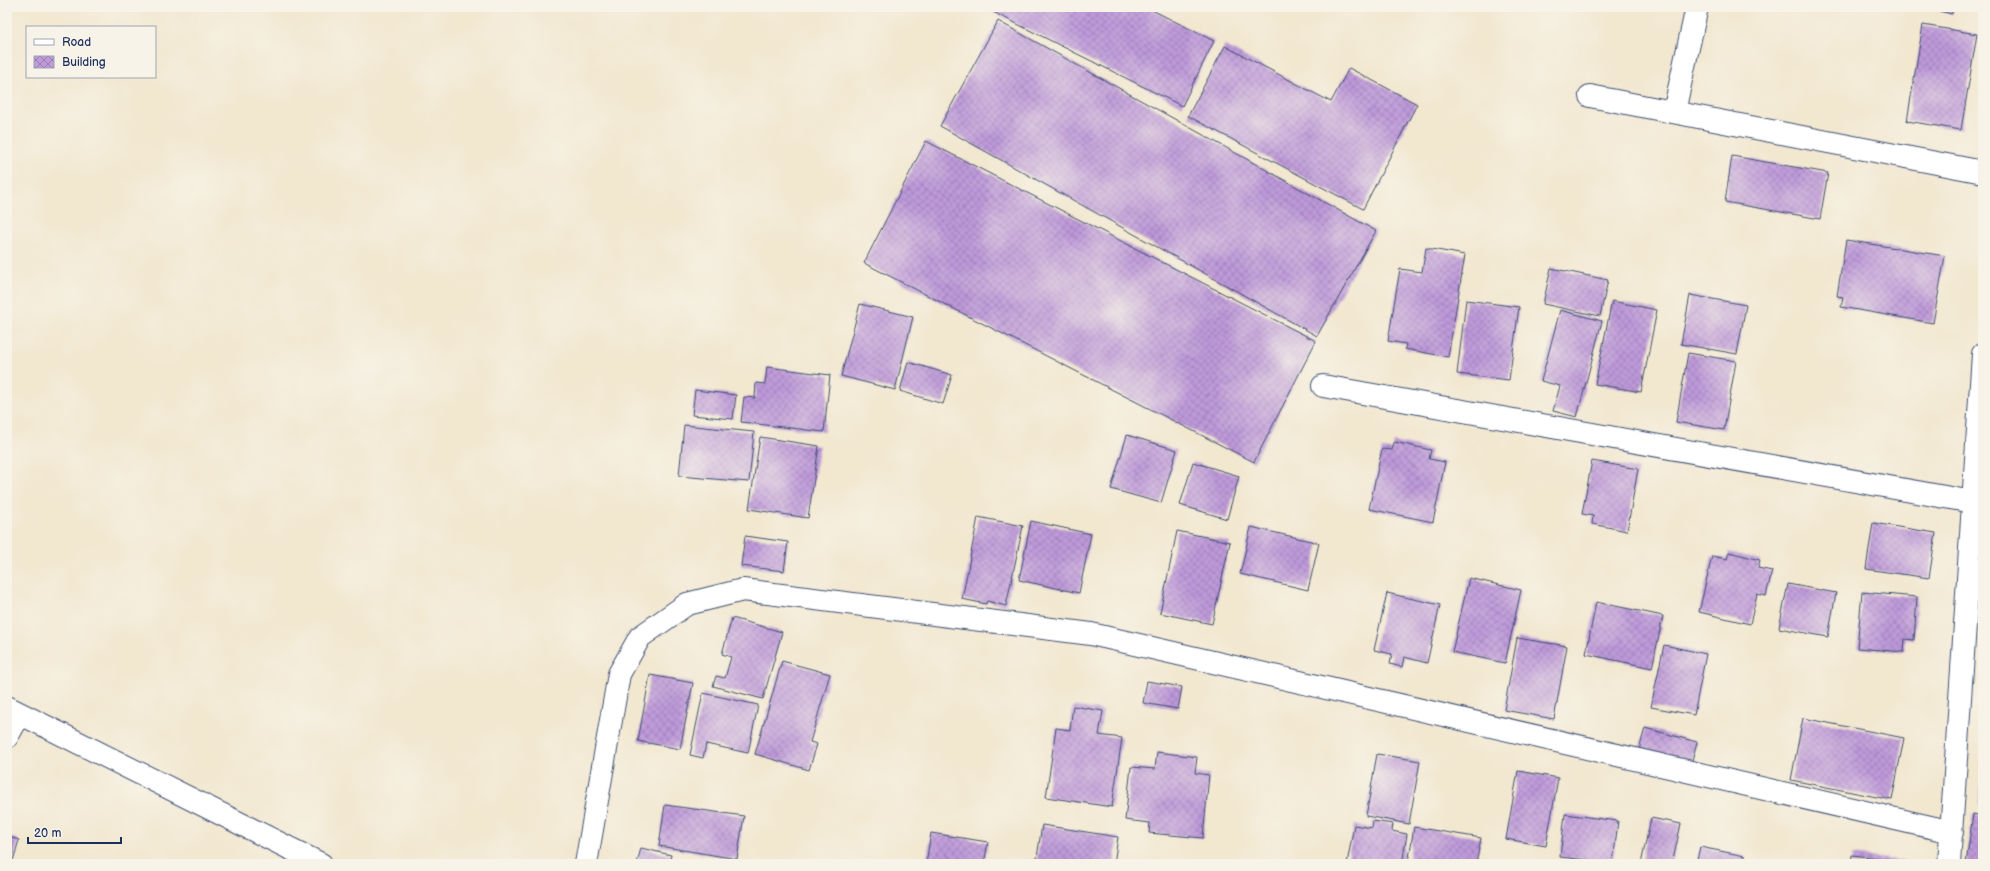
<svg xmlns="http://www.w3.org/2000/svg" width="1990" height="871" font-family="'Balsamiq Sans',sans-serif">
<defs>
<pattern id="building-cross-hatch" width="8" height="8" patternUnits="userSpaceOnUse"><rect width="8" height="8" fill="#bf9ada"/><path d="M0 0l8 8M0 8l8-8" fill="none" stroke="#9a7eb4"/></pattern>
</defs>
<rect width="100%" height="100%" fill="#f7f3e8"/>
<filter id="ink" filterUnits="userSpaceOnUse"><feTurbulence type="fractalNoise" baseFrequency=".025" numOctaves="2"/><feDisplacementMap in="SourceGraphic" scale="8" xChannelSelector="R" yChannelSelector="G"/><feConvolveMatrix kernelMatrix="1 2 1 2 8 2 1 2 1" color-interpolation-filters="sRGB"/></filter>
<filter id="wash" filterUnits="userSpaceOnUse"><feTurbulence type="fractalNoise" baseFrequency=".012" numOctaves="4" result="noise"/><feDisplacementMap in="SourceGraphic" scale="16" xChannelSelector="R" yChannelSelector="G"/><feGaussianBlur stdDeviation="0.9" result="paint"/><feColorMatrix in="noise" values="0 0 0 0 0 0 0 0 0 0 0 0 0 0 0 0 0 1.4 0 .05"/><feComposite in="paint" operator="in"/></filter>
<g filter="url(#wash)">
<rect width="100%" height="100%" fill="#f2e7cf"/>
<g id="blocks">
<path fill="url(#building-cross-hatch)" d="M983,7H1146L1214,41L1182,106Z
M1921,7H1953L1952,14Z
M998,21L1376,231L1317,336L940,126Z
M1923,25L1977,34L1961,130L1907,121Z
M1225,46L1331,102L1349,68L1417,104L1363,209L1188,116Z
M926,141L1316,341L1254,462L864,263Z
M1732,156L1828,173L1820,219L1725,202Z
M1846,240L1945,256L1933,323L1841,307L1843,297L1837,296Z
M1426,248L1465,255L1448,357L1405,349L1406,344L1388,341L1400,269L1422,272Z
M1551,268L1608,280L1600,316L1543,304Z
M1690,295L1746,305L1737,354L1681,344Z
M1466,300L1519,307L1509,380L1457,374Z
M1612,301L1657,310L1641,392L1595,384Z
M860,304L913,317L895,390L841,376Z
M1560,310L1602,321L1577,417L1553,411L1560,386L1541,381Z
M1688,353L1736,361L1724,430L1676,422Z
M908,362L952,375L943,404L900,391Z
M767,367L830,375L824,432L741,422L744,397L755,398L756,383L765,384Z
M695,390L736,395L733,419L692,415Z
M684,425L754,432L749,482L679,476Z
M1127,435L1177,450L1161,503L1111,489Z
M760,437L819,446L808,518L749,509Z
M1394,442L1431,450L1429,459L1445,462L1433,522L1369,509L1382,449L1392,450Z
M1592,461L1638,469L1627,531L1592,524L1593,516L1582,514Z
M1193,462L1239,476L1227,519L1180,505Z
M978,517L1023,526L1006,606L987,601L986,604L962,599Z
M1031,521L1091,534L1079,593L1019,580Z
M1873,523L1936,533L1929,578L1866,569Z
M1251,527L1319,543L1308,590L1240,574Z
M1177,531L1230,542L1212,624L1160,613Z
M745,536L788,542L784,571L741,566Z
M1729,552L1760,560L1758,568L1772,571L1766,596L1757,594L1750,624L1699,612L1712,556L1727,559Z
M1469,578L1521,590L1505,663L1452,652Z
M1788,584L1836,593L1828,637L1779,628Z
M1862,592L1917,597L1914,640L1905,639L1904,652L1857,648Z
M1387,593L1440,605L1427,663L1404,657L1402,667L1390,664L1392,654L1374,650Z
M1596,602L1663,616L1652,668L1586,654Z
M732,618L782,632L763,699L713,686L716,676L725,678L731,657L722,654Z
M1517,638L1567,646L1554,719L1504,710Z
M1664,645L1706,654L1694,715L1651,707Z
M782,661L830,674L810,742L817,744L809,770L755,754Z
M650,675L693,683L680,749L638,741Z
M1147,681L1182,687L1178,709L1143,703Z
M703,693L758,705L748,753L706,744L703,758L690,755Z
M1073,706L1103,711L1099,735L1122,738L1112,807L1046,797L1056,728L1070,730Z
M1803,718L1904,738L1892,800L1791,780Z
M1645,728L1697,742L1691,764L1639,750Z
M1157,752L1197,757L1195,773L1209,775L1203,838L1149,833L1150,823L1125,820L1131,767L1155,769Z
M1377,754L1420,761L1409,824L1366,816Z
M1981,761H1983V804H1979Z
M1518,771L1558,778L1546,846L1506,839Z
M665,805L744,816L737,859L659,846Z
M1565,814L1618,821L1613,863L1560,857Z
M1973,814L1983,816V864H1966Z
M1651,818L1681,824L1672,864H1641Z
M1373,821L1393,824L1392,831L1407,834L1402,864H1347L1354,825L1372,828Z
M1042,825L1118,837L1114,864H1036Z
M1414,827L1481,838L1476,864H1408Z
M931,833L988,842L984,864H926Z
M7,836L19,840L12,864H7Z
M1700,847L1745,856L1744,864H1696Z
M641,848L671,855L669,864H637Z
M1852,855L1905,861V864H1851Z"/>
</g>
</g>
<g filter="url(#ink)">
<use href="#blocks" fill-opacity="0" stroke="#3b4b6f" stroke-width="1"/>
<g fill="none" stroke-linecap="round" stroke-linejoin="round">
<defs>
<path id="street" d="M1590,96L1983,172
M1674,112L1697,7
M1323,386L1973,502
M7,707L321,864
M7,737L20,714
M586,864L619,674L640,637L687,604L743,590L1091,634L1952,832
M1949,864L1983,354"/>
</defs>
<use href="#street" stroke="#3b4b6f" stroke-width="24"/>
<use href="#street" stroke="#fff" stroke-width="22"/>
</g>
</g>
<rect width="1990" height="871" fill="none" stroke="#f7f3e8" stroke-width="24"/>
<rect x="26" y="26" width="130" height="52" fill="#f7f3e8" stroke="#9fa5b1"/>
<rect x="34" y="39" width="20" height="6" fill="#ffffff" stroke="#9fa5b1"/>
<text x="62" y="46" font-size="12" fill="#1b2f5e">Road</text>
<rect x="34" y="56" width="20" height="12" fill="url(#building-cross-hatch)" stroke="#9fa5b1"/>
<text x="62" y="66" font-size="12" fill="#1b2f5e">Building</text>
<path d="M28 837v6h93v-6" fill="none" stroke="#1b2f5e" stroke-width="2"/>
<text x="34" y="837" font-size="12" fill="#1b2f5e" stroke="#f7f3e8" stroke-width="3" paint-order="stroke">20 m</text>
</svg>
